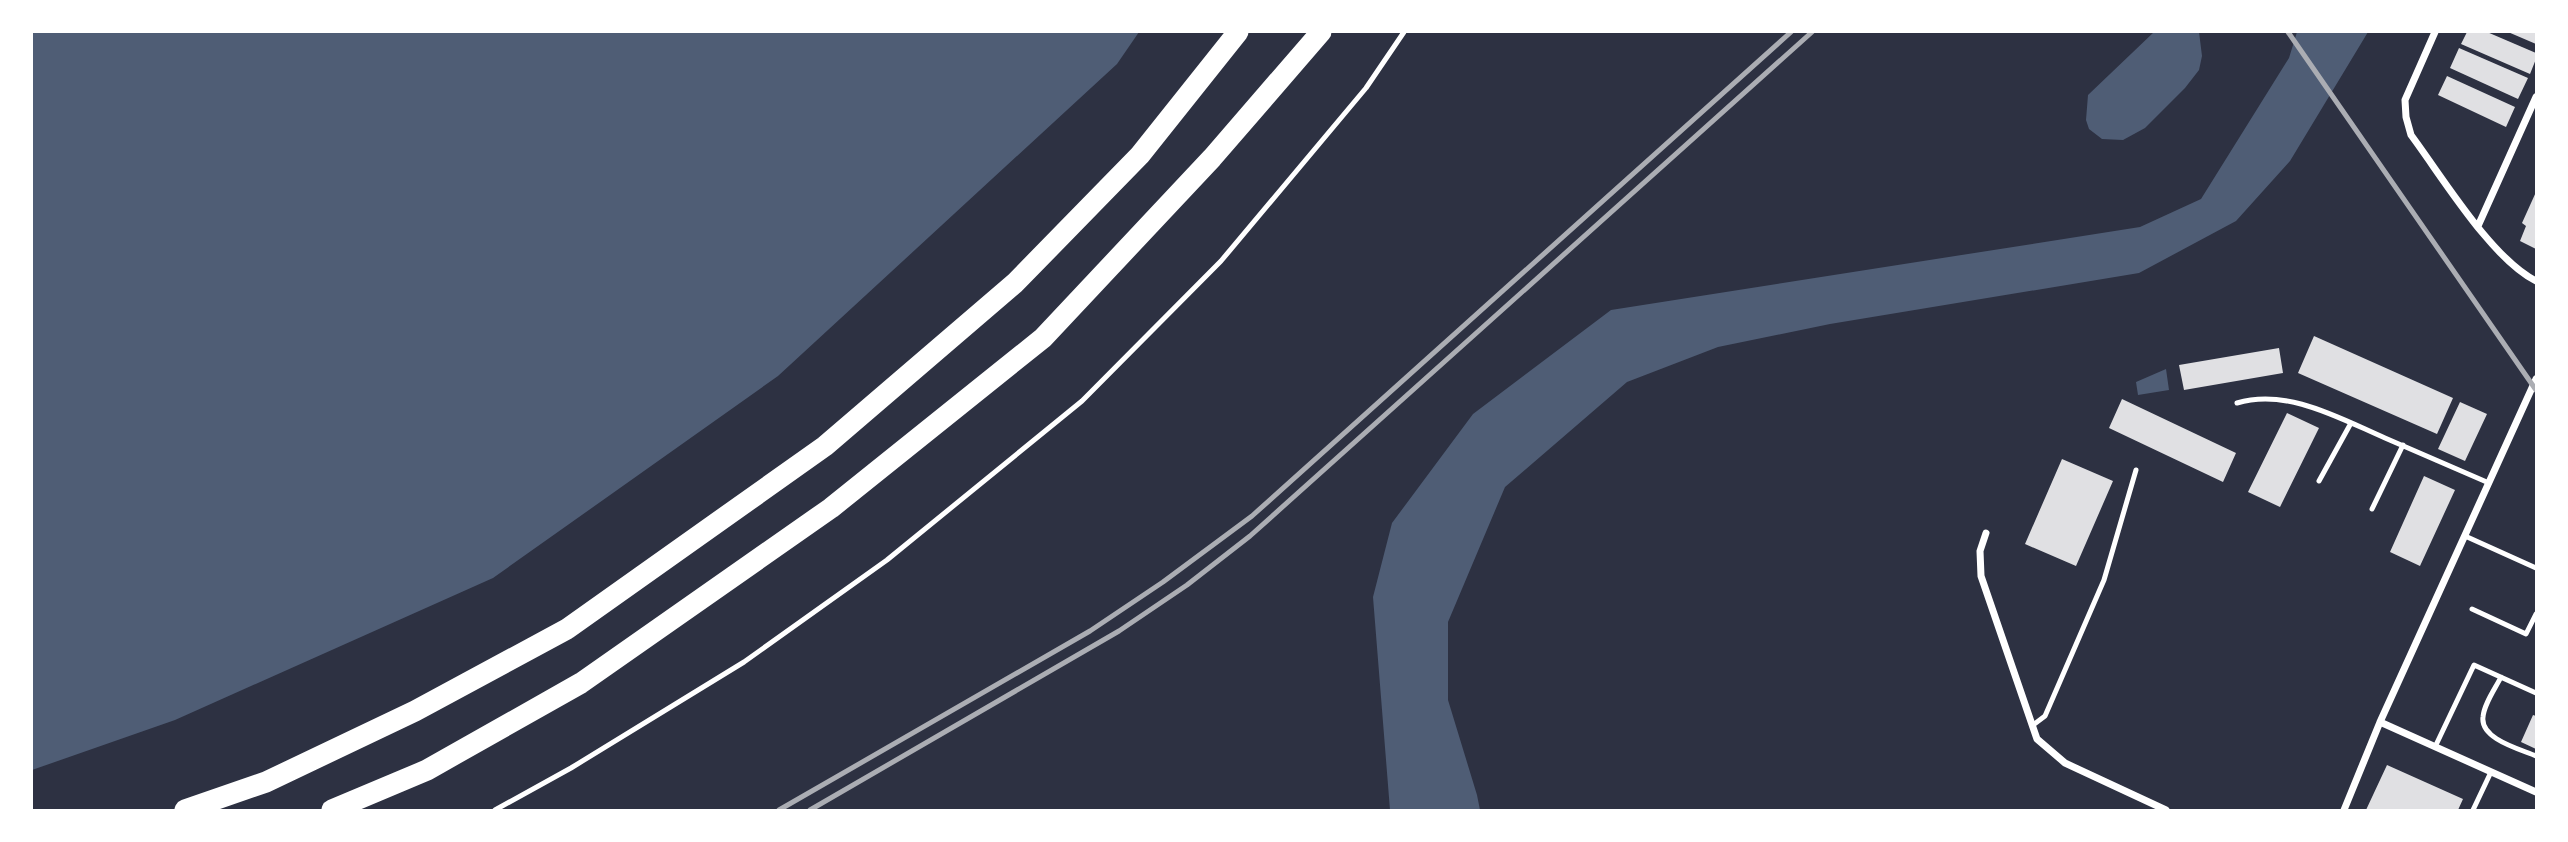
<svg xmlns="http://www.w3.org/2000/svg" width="2568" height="842" font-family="Commissioner,sans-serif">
<rect width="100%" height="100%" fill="#2d3142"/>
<path fill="#4f5d75" d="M32,32H1139L1117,64L778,376L493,578L175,720L32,770Z
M2154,32H2199L2202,56L2199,70L2185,88L2145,128L2123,140L2102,139L2089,129L2086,120L2088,95Z
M2297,32H2368L2290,161L2236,221L2139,273L1830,324L1718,347L1627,382L1505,487L1448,622V700L1477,795L1480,810H1390L1373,597L1392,523L1473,414L1611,310L2140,227L2201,199L2289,58Z
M2166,369L2169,390L2138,395L2136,382Z"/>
<path fill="#e0e0e3" d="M2467,32H2487L2536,53V59L2530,74L2461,44Z
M2508,32H2536V44Z
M2459,48L2528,78L2518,99L2450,68Z
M2447,76L2515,107L2506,127L2438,95Z
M2536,192V249L2520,241L2526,226L2522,223Z
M2314,336L2453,398L2437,434L2298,373Z
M2279,348L2283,373L2184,390L2179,365Z
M2122,399L2236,453L2223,482L2109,428Z
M2460,402L2487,414L2465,461L2438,449Z
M2287,413L2319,428L2280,507L2248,492Z
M2062,459L2113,481L2076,566L2025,544Z
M2424,476L2455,490L2420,566L2390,552Z
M2533,715L2536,716V749L2521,742Z
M2387,765L2463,799L2458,810H2366Z"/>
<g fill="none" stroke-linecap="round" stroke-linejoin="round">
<path stroke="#fff" stroke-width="5" d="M2237,403C2287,388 2339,418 2385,438C2420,453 2454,468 2489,483
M2319,481L2351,423
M2372,509L2403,445
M2465,536L2536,568
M2472,609L2526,634L2536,614
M2501,677C2495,689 2484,704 2483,717C2480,739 2520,749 2536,756
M2033,725L2045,716L2104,580L2136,470
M2435,747L2474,665L2536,693
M495,810L571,768L744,662L887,560L1082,401L1221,261L1366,88L1404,32
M2473,810L2491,772"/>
<path stroke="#fff" stroke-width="7" d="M2435,32L2405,100L2406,117L2411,135C2443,178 2491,258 2536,281
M2478,226L2536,97
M1986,533L1980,551L1981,576L2037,739L2065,763L2166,810
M2380,722L2536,792
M2344,810L2380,722L2536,379"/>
<path stroke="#fff" stroke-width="21" d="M185,810L266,782L415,711L567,629L825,446L1015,283L1140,155L1238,32
M332,810L427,770L581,683L831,508L1043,338L1212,158L1321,32"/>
<path stroke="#abadb3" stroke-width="5" d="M2288,32L2536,390
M779,810L1090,631L1163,582L1252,516L1791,32
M810,810L1119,631L1187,585L1250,536L1812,32"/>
</g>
<rect width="2568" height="842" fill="none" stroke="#ffffff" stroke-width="66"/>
</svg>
